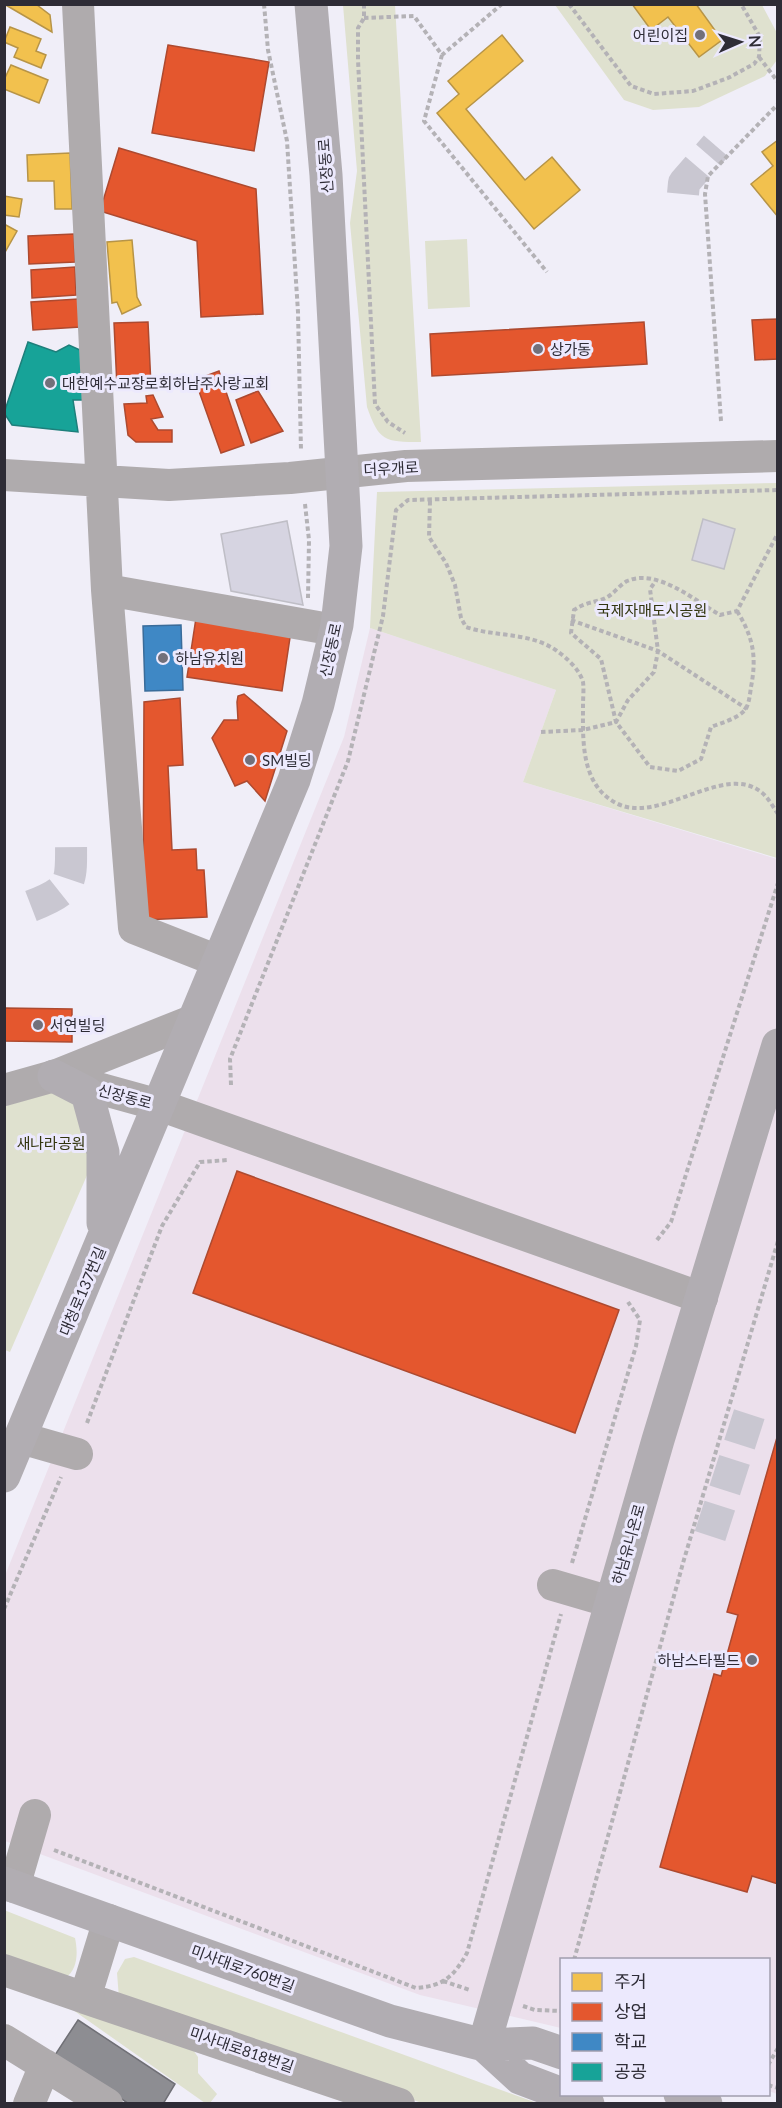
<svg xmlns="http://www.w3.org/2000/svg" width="782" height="2108" font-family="Lato,'Noto Sans KR',sans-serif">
<rect width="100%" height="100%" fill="#f0eef8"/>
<path fill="#ece0ec" d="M370,628L556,690L523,782L777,859V2094L769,2091L768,1960H562L561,2028L420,1995L5,1841L4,1578L344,737Z"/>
<path fill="#dfe1cf" d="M343,5H395L421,442C384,442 379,441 367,407L350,223L357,171Z
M555,5H762L777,33V60L765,76L699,107L653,110L624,100Z
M467,239L470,307L428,309L425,241Z
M777,483V858L523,782L556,690L370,628L377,492Z
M72,1090L105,1134L10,1352L5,1350V1106L53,1092Z
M4,1910L75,1938C78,1952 78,1970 65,1978L5,1961Z
M134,1957L537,2103H422L144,2008L119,1998L117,1973L125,1959Z
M73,2010L189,2044L198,2057V2073L217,2094L210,2103H205Z"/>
<path fill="#f2c14e" stroke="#b79447" stroke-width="1.5" d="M4,4L37,5L50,15L52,32Z
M632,4H696L722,40L699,57L668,17L651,30Z
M10,27L41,39L36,51L46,55L41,68L14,57L18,48L4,42Z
M502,35L523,61L466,109L525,180L552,157L580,190L534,229L437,113L459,94L448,81Z
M11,65L48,80L39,103L4,89V80Z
M778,140V217L751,184L773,166L762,152Z
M70,153L72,209H55L54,181H28L27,155Z
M4,196L22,199L19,217L4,215Z
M4,224L17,231L4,254Z
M132,240L137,297L141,305L122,314L117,302L112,303L107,242Z"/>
<path fill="#e4572e" stroke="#ad4a30" stroke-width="1.5" d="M168,45L269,62L254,151L152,133Z
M119,148L256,189L263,314L201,317L197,241L100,211Z
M74,234L75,262L29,264L28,236Z
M75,267L76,295L32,298L31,270Z
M78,299L80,327L33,330L31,302Z
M778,319V359L755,360L752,320Z
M148,322L151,386L117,387L114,323Z
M644,322L647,364L432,376L430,334Z
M219,371L244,445L221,453L195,380Z
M258,391L283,431L251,443L236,400Z
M153,395L163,417L151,419L158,430H172V442H136L128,435L124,404L147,403L146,396Z
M196,618L291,631L282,691L187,677Z
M244,694L287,731L265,801L247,781L235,786L212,738L224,720H238L237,702L238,696Z
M180,698L183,765L168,766L172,850L196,849L197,870H204L207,917L143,920L144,702Z
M4,1008L72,1009V1042L4,1041Z
M237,1171L619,1310L575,1433L193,1293Z
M778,1434V1884L752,1876L747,1892L660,1867L714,1674L721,1676L738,1615L727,1612Z"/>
<path fill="#3f88c5" stroke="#3a6c9a" stroke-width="1.5" d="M181,625L183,690L145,691L143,626Z"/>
<path fill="#17a398" stroke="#1e7f7b" stroke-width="1.5" d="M28,342L56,352L69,345L80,350L87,400H73L78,432L12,425L4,413Z"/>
<path fill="#8d8d92" stroke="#707076" stroke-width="1.5" d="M78,2020L175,2084L163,2104H129L55,2055Z"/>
<path fill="#d6d4e1" stroke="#bfbec6" stroke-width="1.5" d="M703,519L735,529L724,569L692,560Z
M287,521L303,605L231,591L221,534Z"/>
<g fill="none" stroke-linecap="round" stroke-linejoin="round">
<path stroke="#c9c7d1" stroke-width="32" stroke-dasharray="32 16" stroke-linecap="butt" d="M683,194L684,183L716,146
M31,906C75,889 71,882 71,838
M710,1536L750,1412"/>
<path stroke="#b4b2b6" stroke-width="4" stroke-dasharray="4.5 3" stroke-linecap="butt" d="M264,4L268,50L287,141L298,312L301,451
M364,4V18L358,28V60L375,404L388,422L405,433
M569,4L631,86L654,94L693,91L728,78L754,64L759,57L760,37L741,4
M364,18L414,16L442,55L502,4
M442,55L424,121L547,272
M759,57L778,82
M721,421L705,194L708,176L778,104
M430,501L429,537L446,563L455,585L461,618L466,627C495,637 531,632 557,651C567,658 580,670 583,682C584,689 583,698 583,705C583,739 580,784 616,803C659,826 723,762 761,792C768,797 773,807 778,814
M305,504L309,540L308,598
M737,611C753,637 757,656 751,687C750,694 749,705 745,710C737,719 721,723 711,727L701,759L678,771L650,767L616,722L601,659L571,633L574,610C589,600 599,603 609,596C615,592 620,585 627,581C657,568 694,600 720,615L737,611L778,533
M571,620L658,651L747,709
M541,732L583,730L616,722L628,700L654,672L658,651L650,589L657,579
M231,1085L230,1059L348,761L383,616L396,510L408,500L778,490
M657,1240L671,1222L778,883
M87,1423L162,1226L200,1162L228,1160
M572,1563L636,1346L640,1320L628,1302
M4,1609L61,1477
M54,1850L416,1988C444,1986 454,1976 467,1953L561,1614
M574,1960L683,1563L778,1241
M443,1981L470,1990
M523,2006L535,2010L562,2011
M768,2065L778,2048
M768,2085L778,2088"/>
<path stroke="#afabad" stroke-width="32" d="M78,4L107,590L134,928L218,961
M4,475L169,485L290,478L406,466L778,456
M107,590L335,630
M54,1076L194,1020
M4,1090L54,1076L159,1105L702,1298
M21,1438L77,1454
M553,1585L611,1602
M14,1887L35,1815
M109,1920L85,1998L399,2104
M4,1970L85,1998
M4,2040L107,2104
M29,2104L45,2065"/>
<path stroke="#b1adb2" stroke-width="33" d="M54,1076L87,1093L103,1152V1223
M4,1476L294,780L318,704L337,625L346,546L326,175L311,4
M4,1883L390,2021L484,2045L533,2043L562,2053
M484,2045L658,1440L778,1045
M484,2045L520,2078L562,2094
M564,2094L588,2104
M680,2094L706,2104"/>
</g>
<g fill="#72707a" stroke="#ece9fd" stroke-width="2">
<circle cx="700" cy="35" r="6"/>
<circle cx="538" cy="349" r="6"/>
<circle cx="50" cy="383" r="6"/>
<circle cx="163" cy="658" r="6"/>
<circle cx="250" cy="760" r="6"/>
<circle cx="38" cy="1025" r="6"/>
<circle cx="752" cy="1660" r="6"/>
</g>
<g text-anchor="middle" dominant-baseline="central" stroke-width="6" stroke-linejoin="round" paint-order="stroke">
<g font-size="15" fill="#2e2c36" stroke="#ece9fd" text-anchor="start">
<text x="688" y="35" text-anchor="end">어린이집</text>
<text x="550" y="349">상가동</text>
<text x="62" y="383">대한예수교장로회하남주사랑교회</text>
<text x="175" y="658">하남유치원</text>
<text x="262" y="760">SM빌딩</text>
<text x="50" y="1025">서연빌딩</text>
<text x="740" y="1660" text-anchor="end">하남스타필드</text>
</g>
<g font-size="15" fill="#2e2c36" stroke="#ece9fd">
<text transform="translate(325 166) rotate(-94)">신장동로</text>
<text transform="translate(391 468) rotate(-3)">더우개로</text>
<text transform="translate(330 650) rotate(-78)">신장동로</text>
<text transform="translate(125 1096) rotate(15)">신장동로</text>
<text transform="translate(82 1291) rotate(-67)">대청로137번길</text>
<text transform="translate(628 1544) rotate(-74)">하남유니온로</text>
<text transform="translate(243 1968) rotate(20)">미사대로760번길</text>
<text transform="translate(242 2049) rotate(19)">미사대로818번길</text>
</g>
<g font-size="15" fill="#32350e" stroke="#ece9fd">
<text x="652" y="610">국제자매도시공원</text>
<text x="51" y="1143">새나라공원</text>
</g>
</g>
<rect width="782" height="2108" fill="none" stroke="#2e2c36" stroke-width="12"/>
<rect x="560" y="1958" width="210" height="138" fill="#ece9fd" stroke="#a09dad" stroke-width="1.5"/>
<rect x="572" y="1973" width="30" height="18" fill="#f2c14e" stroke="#a09dad" stroke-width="1.5"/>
<text x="614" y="1988" font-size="18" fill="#2e2c36">주거</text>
<rect x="572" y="2003" width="30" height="18" fill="#e4572e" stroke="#a09dad" stroke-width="1.5"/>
<text x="614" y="2018" font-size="18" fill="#2e2c36">상업</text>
<rect x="572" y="2033" width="30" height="18" fill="#3f88c5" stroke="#a09dad" stroke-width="1.5"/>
<text x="614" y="2048" font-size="18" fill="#2e2c36">학교</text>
<rect x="572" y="2063" width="30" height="18" fill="#17a398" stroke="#a09dad" stroke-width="1.5"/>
<text x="614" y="2078" font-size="18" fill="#2e2c36">공공</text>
<g transform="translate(740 42) rotate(87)" stroke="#ece9fd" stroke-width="4.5" paint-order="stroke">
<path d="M0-4.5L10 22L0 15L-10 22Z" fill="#2e2c36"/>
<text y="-9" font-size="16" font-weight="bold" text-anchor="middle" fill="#2e2c36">N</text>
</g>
</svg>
